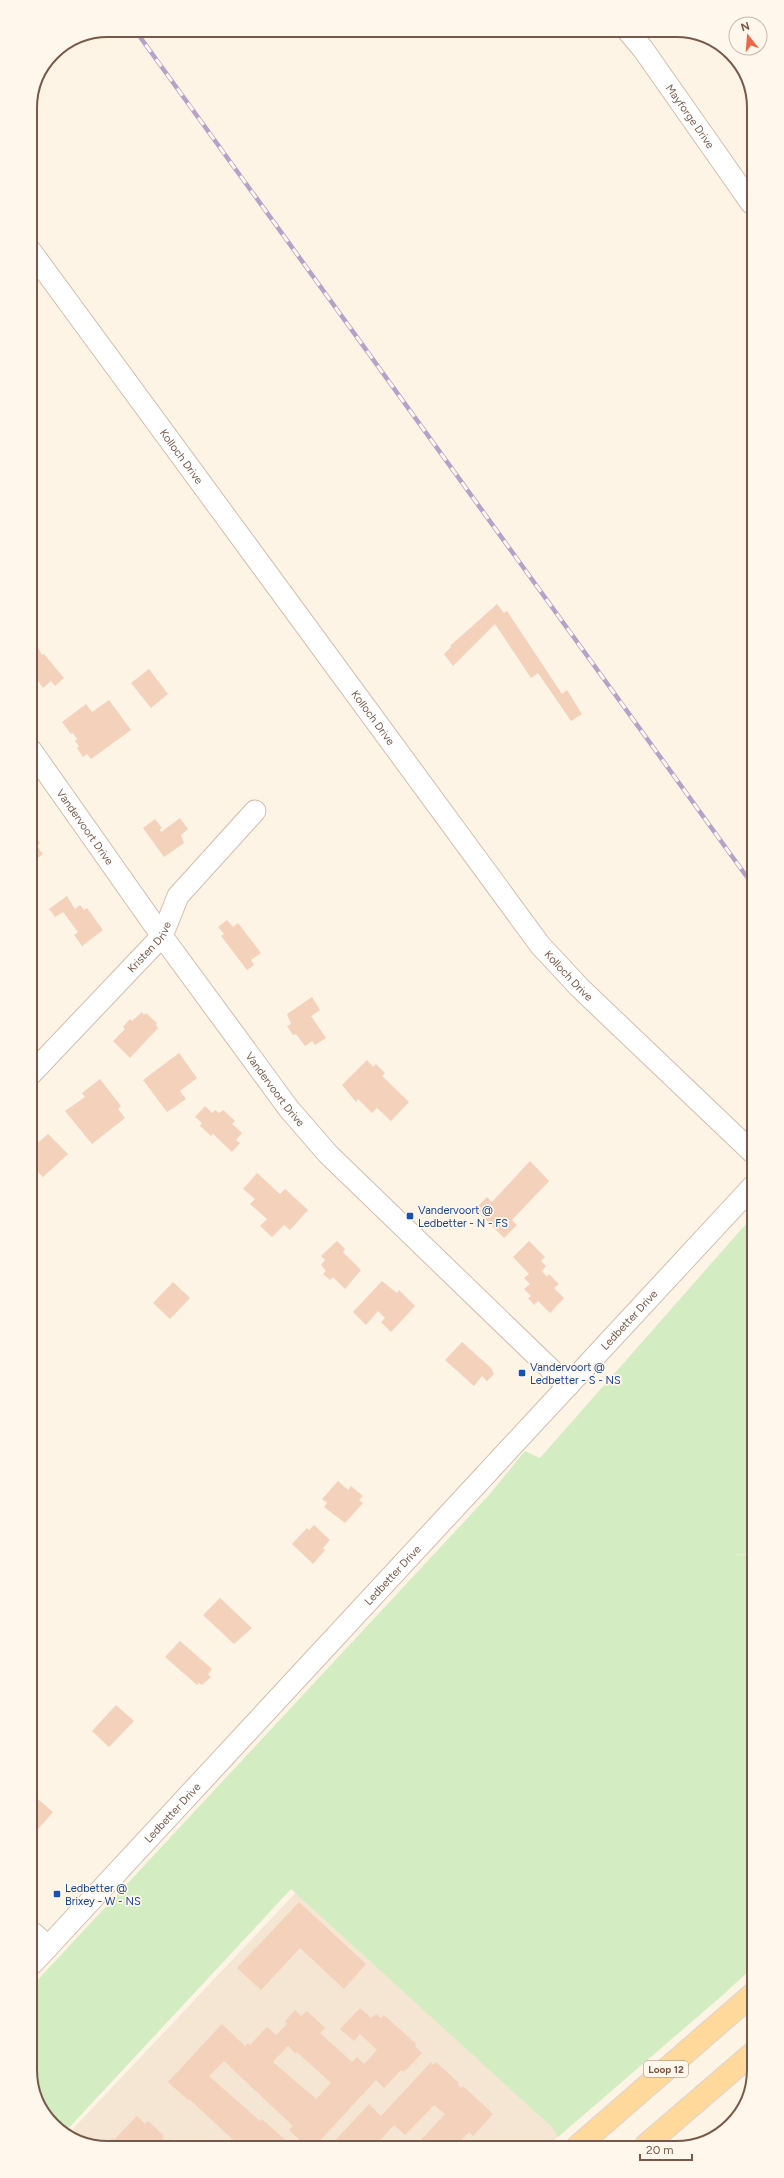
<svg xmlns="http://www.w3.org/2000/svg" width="784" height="2178" font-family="Figtree,sans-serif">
<rect width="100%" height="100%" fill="#fdf4e5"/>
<path fill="#f5e5d3" d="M302,1886L561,2134L547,2146L103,2148L71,2135L75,2131L73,2129Z"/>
<path fill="#d4ecc2" d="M753,1216V1554L732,1555H753L754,1966L724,1994L558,2137L553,2128L291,1889L65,2132L57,2129L33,2090V1985L489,1495L525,1451L540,1458Z"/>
<path fill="#f4d1bb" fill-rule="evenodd" d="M497,604L504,613L507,611L562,694L567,690L582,714L571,721L538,673L531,678L495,624L453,666L444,654L451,647L450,646Z
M33,639L42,655L44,654L64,678L55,686L51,681L43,688L33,674L35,672L31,667V664L35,661L31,656V641Z
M149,669L168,694L151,708L131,683Z
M109,700L131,730L91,759L87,754L83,757L77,748L79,746L75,741L77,739L73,733L71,734L62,722L86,704L92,712Z
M180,818L188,829L181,835L184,843L164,857L143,828L155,819L162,828L160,829L161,832Z
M31,830L40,843L37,846L43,854L31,863Z
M67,896L75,909L80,905L84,910L87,908L103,930L82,946L74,935L78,932L63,912L55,917L49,909Z
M227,920L233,927L238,923L261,953L251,960L254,965L247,970L221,936L224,934L218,927Z
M312,997L320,1010L311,1016L326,1038L315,1045L312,1041L305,1046L296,1034L293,1035L287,1026L291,1024L287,1014Z
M142,1012L144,1015L146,1013L157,1023L156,1025L158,1028L130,1058L113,1041L125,1029L123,1027L130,1019L132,1021Z
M179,1053L197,1078L180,1091L186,1099L167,1112L143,1080Z
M367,1060L373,1067L376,1064L385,1073L382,1076L409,1102L391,1121L377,1108L372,1113L358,1099L356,1102L342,1085Z
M100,1079L121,1106L118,1109L125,1118L92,1144L65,1111L85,1097L82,1093Z
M205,1106L212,1113L215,1110L219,1113L223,1110L235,1121L232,1124L242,1133L236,1140L240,1143L232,1152L213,1134L211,1136L200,1126L202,1123L195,1117Z
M48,1134L68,1154L43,1177L38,1172L32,1178L31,1144L34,1146Z
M530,1161L549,1181L512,1220L517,1225L504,1238L475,1209L487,1197L492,1202Z
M257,1173L280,1194L285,1189L308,1210L290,1230L284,1225L272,1237L260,1226L267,1219L250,1204L255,1199L243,1189Z
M337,1241L345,1249L343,1252L361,1270L345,1289L333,1277L330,1280L323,1274L326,1271L321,1265L325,1260L321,1256Z
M529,1241L545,1257L541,1261L546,1266L542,1271L547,1277L549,1274L559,1284L554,1288L564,1298L550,1313L538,1301L534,1305L528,1298L531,1296L524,1289L530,1284L524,1278L529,1274L513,1257Z
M382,1281L397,1293L399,1290L415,1306L391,1332L381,1322L385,1318L378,1311L366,1325L353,1312Z
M173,1282L190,1298L170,1319L153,1303Z
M462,1342L491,1368L494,1374L487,1381L482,1376L474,1386L445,1360Z
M338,1481L348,1490L351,1486L363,1496L359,1500L363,1503L345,1523L324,1507L327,1503L322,1499Z
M314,1525L330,1540L323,1548L325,1550L313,1564L292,1544L307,1528L309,1530Z
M220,1598L252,1628L234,1644L203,1615Z
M180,1641L212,1669L208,1674L211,1677L202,1685L199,1683L197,1685L165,1657Z
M116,1705L134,1721L109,1747L92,1731Z
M32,1794L53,1812L32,1836Z
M299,1902L366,1964L344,1989L300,1948L261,1990L237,1968Z
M360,2008L371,2018L376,2014L381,2018L384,2015L416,2044L415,2046L422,2053L404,2072L401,2070L384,2088L376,2080L314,2147H307L289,2130L293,2126L224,2061L209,2076L260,2121L262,2119L293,2147H241L189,2099L188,2100L168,2082L222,2024L245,2046L248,2043L250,2045L267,2027L276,2035L287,2024L285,2021L295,2010L301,2016L307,2011L325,2028L320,2033L352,2062L357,2057L364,2064L377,2050L360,2034L354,2041L340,2029ZM288,2046L296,2054L297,2052L331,2083L316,2099L273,2062Z
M431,2062L433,2065L436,2062L459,2083L458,2085L461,2088L463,2086L493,2114L473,2136L469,2132L456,2146H424L419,2142L445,2114L434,2105L405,2135L394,2125L374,2147H329L369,2104L381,2116Z
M137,2116L145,2124L148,2121L164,2136L162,2138L166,2142L169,2139L178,2147L103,2148L112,2138L114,2140Z"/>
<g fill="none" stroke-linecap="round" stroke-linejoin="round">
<defs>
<g id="minor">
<path id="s1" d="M627,30L643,49L751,203"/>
<path id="s2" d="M30,250L540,945L580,988L753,1153"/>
<path id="s3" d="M31,750L162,936L289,1109L328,1154L568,1386"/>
<path id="s4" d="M31,1074L162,936L178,896L255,811"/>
<path d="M33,1933L48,1947"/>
<path id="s5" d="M33,1963L753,1186"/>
</g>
<path id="primary" d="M646,2145L754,2052
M578,2146L754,1993"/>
</defs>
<use href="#minor" stroke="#d2bdad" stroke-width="23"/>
<use href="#primary" stroke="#dcd4d0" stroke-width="24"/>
<use href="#minor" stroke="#fff" stroke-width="21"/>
<use href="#primary" stroke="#ffd89b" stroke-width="22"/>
<defs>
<path id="rail" d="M135,30L752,884"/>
</defs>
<use href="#rail" stroke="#b6a2c8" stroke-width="4.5"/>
<use href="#rail" stroke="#fff7ec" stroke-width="3" stroke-dasharray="9" stroke-linecap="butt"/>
</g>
<g fill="#1a4fb4" stroke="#fff7ec" stroke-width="1.5">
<rect x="406" y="1212" width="8" height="8" rx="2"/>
<rect x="518" y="1369" width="8" height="8" rx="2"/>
<rect x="53" y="1890" width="8" height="8" rx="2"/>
</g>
<g text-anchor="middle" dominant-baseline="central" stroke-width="3.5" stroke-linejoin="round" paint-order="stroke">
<rect fill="#fff7ec" stroke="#a0887a" stroke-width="1" x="644" y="2061" width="44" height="16" rx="3"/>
<g font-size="10" font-weight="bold" fill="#785949">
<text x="666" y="2069">Loop 12</text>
</g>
<g font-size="11" fill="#785949" stroke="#fff7ec">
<text stroke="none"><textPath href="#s1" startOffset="107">Mayforge Drive</textPath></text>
<text stroke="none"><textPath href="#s2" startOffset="256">Kolloch Drive</textPath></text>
<text stroke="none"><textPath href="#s2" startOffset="580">Kolloch Drive</textPath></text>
<text stroke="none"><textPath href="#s3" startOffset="94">Vandervoort Drive</textPath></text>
<text stroke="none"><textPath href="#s4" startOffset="174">Kristen Drive</textPath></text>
<text stroke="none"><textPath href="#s2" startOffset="904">Kolloch Drive</textPath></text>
<text stroke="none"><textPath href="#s3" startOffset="418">Vandervoort Drive</textPath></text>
<text stroke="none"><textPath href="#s5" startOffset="877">Ledbetter Drive</textPath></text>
<text stroke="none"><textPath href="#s5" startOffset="529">Ledbetter Drive</textPath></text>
<text stroke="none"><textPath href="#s5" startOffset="205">Ledbetter Drive</textPath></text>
</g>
<g font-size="11" fill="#164399" stroke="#fff7ec" text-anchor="start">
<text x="418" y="1210">Vandervoort @<tspan x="418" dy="13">Ledbetter - N - FS</tspan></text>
<text x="530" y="1367">Vandervoort @<tspan x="530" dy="13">Ledbetter - S - NS</tspan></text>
<text x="65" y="1888">Ledbetter @<tspan x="65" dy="13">Brixey - W - NS</tspan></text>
</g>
</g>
<path d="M0 0H784V2178H0ZM108 37H676A71 71 0 0 1 747 108V2070A71 71 0 0 1 676 2141H108A71 71 0 0 1 37 2070V108A71 71 0 0 1 108 37Z" fill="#fff7ec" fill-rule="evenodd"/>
<path fill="none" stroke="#785949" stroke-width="2" d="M108 37H676A71 71 0 0 1 747 108V2070A71 71 0 0 1 676 2141H108A71 71 0 0 1 37 2070V108A71 71 0 0 1 108 37Z"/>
<g transform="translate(748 36) rotate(343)"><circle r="19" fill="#fff7ec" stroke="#c9b8ab"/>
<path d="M0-3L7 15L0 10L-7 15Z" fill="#ed6844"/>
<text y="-6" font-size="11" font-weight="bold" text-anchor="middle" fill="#785949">N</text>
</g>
<path d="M640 2154v6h52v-6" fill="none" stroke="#785949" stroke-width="2"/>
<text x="646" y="2154" font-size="12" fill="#785949" stroke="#fff7ec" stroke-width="3" paint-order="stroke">20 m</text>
</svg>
